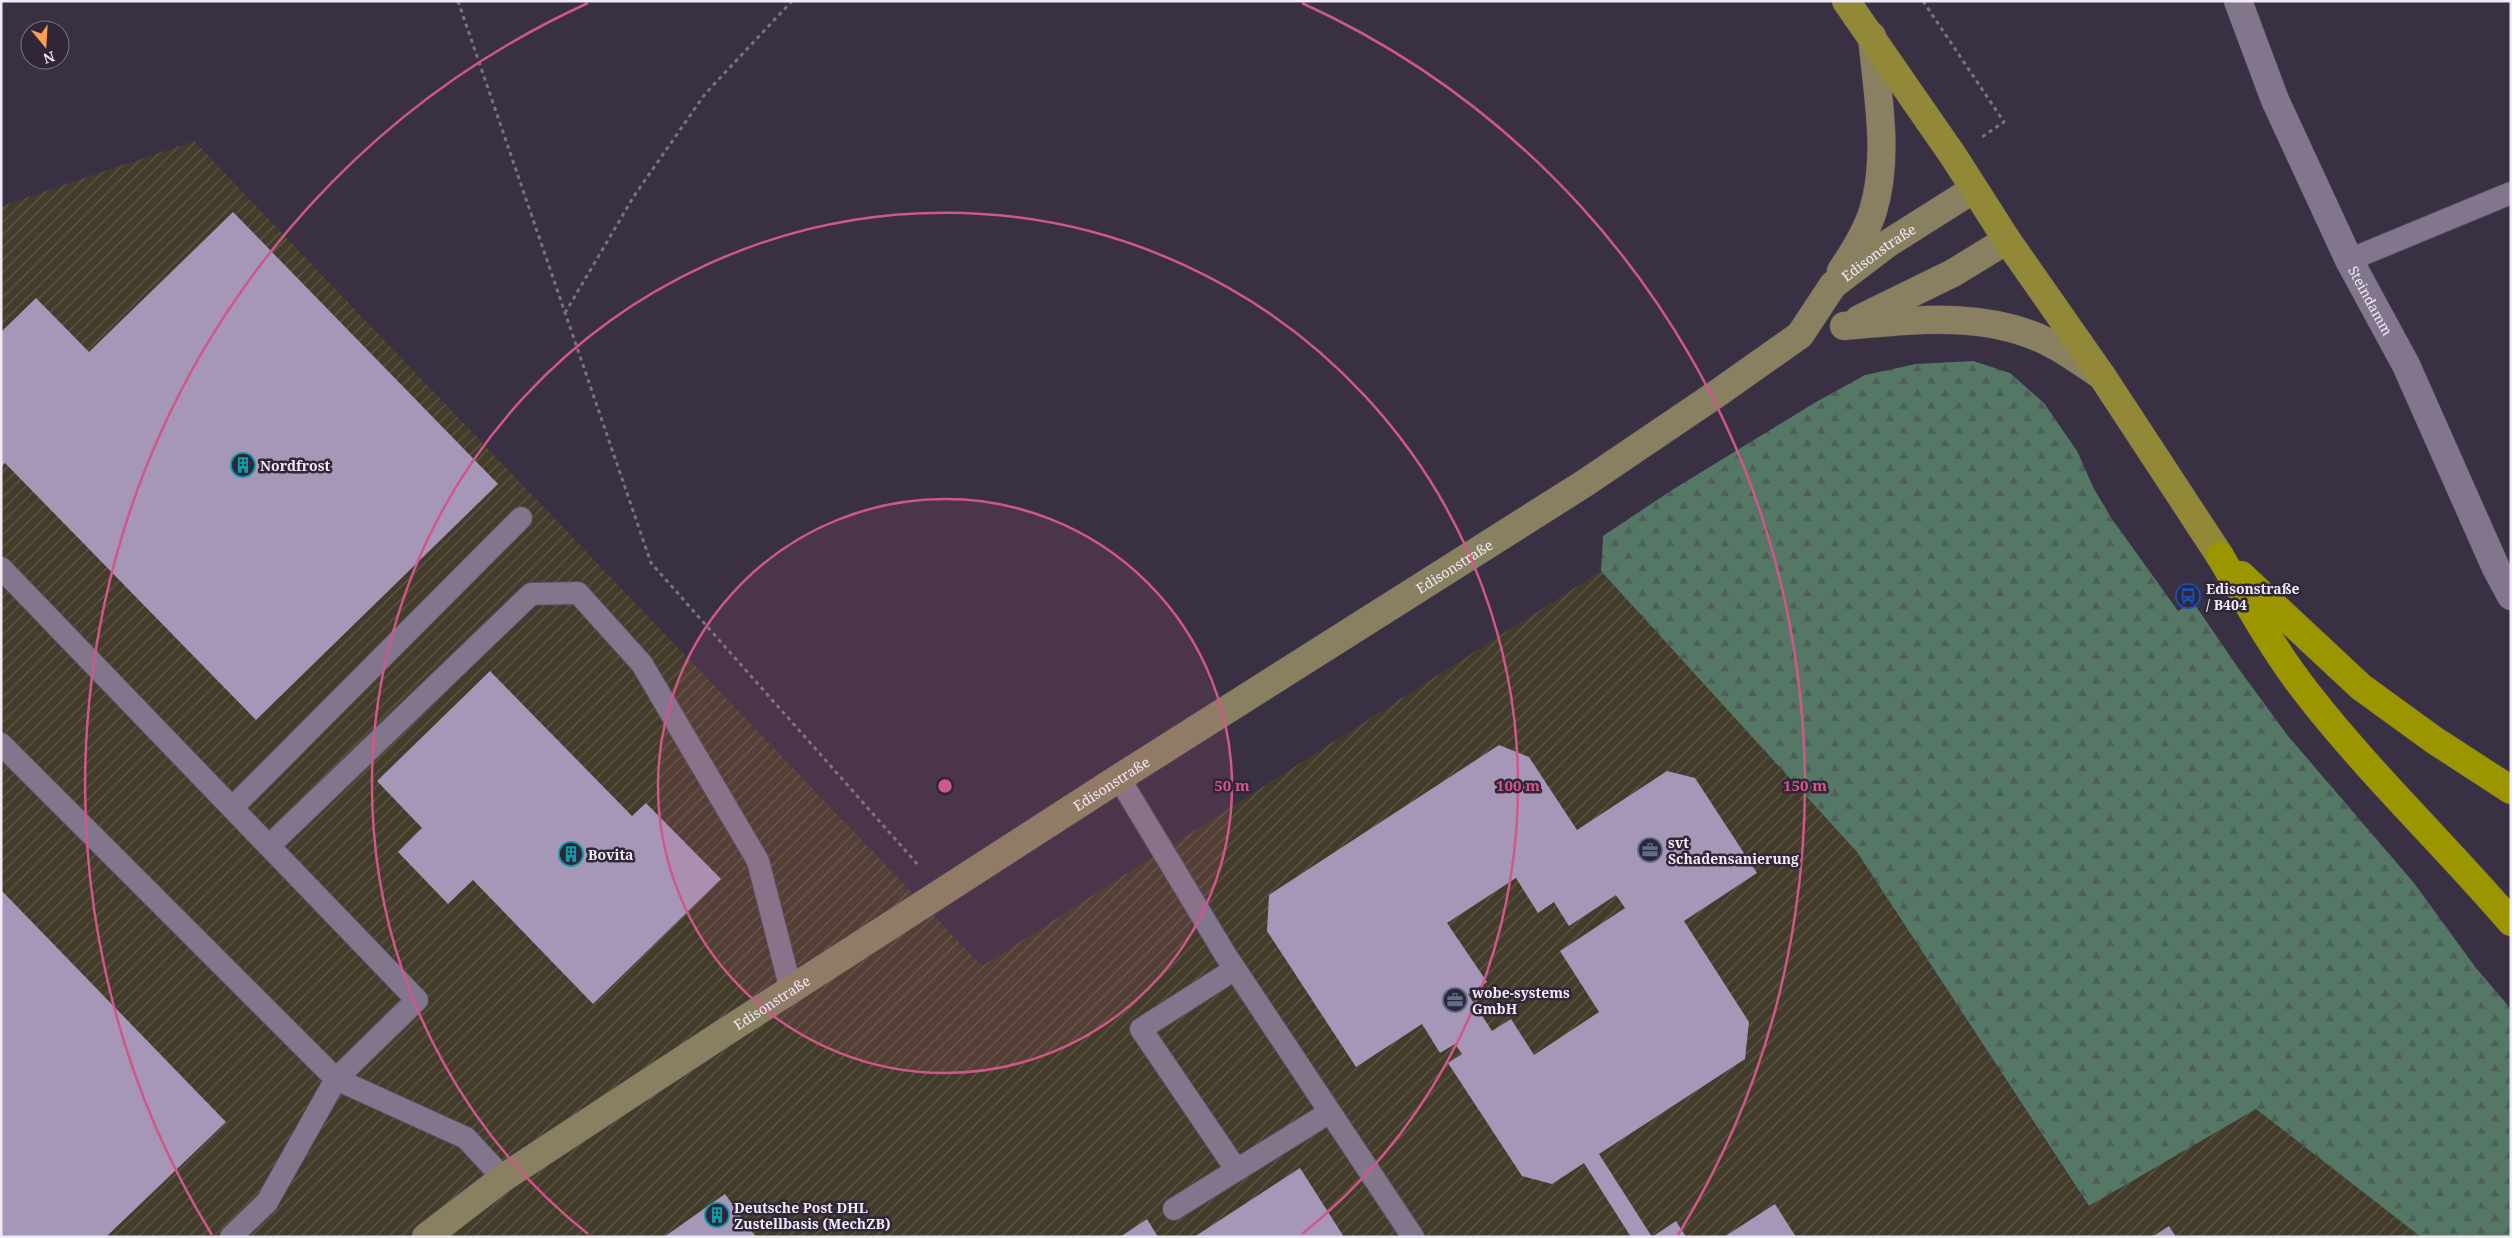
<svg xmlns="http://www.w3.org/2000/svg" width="2512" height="1238" font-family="'Noto Serif',serif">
<defs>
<pattern id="industrial-furrows" width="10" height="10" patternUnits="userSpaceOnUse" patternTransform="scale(1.25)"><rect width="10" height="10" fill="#433c2b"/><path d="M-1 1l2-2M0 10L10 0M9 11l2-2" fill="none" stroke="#5f584a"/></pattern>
<pattern id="forest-firs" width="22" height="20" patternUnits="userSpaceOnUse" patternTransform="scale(1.25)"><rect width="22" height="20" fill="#547865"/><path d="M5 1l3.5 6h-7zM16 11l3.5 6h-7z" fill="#4e5f58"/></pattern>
</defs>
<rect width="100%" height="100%" fill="#3a3043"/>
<path fill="url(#industrial-furrows)" d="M194,141L982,966L1601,571L1857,852L2088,1206L2256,1109L2421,1237H1V206Z"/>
<path fill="url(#forest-firs)" d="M1973,361L2010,373L2044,403L2077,451L2094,489L2112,519L2178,611L2193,602L2241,672L2288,736L2414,883L2476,968L2511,1009V1237H2421L2256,1109L2089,1206L1857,852L1601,571L1603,536L1672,490L1816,402L1865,375L1916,364Z"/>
<path fill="#a697b9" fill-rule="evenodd" d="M233,212L498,484L256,720L5,463L1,467V332L36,298L89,352Z
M490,671L632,816L646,803L721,879L593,1004L473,880L448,904L398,852L422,828L377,781Z
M1499,745L1529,757L1577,830L1667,771L1695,778L1757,873L1684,921L1749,1022L1745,1059L1599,1154L1652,1237L1676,1221L1686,1237H1631L1584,1163L1552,1184L1522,1176L1448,1063L1462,1054L1455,1044L1440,1053L1422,1024L1356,1067L1267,931L1269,895ZM1516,878L1538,913L1554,902L1569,926L1616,895L1625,908L1560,951L1599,1012L1534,1055L1511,1019L1492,1031L1468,994L1487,982L1447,923Z
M1,890L226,1122L106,1237H1Z
M1300,1168L1344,1237H1194Z
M725,1194L756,1237H664Z
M1775,1204L1796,1237H1728L1727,1235Z
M1147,1219L1158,1237H1120Z
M2169,1226L2176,1237H2152Z"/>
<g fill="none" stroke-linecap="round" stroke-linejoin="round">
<defs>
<path id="lane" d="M2349,260L2511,193
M1,568L417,1000L336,1079L267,1202L231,1237
M1,744L336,1079L466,1138L503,1178
M1119,778L1225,954L1413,1237
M232,808L521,518
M269,846L531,594L578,593L642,664L758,861L791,990
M1235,969L1141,1029L1236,1169
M1174,1209L1330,1112"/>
<g id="street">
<path id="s1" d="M2238,1L2275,100L2349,260L2406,365L2496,568L2511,596"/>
</g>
<g id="secondary">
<path d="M1841,271C1854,252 1866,233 1873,211C1890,155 1877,93 1872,36"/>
<path d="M1859,319L1953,273L2007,240"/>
<path d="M1844,326C1913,320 1986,310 2050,343C2068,352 2085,365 2102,376"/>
<path id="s2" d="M426,1237L503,1178L719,1036L1119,778L1585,483L1715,395L1800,335L1833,285L1887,244L1974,189"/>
</g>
<path id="primary" d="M1846,1L1954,157L2007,240L2102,376L2220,556"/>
<path id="highway" d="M2220,556C2247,602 2274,651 2307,693C2370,774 2444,844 2511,922
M2241,575L2361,687L2434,740L2511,790"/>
</defs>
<use href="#lane" stroke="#534b5a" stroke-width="24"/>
<use href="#street" stroke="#534b5a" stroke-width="29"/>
<use href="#secondary" stroke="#534b5a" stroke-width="29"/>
<use href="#primary" stroke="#534b5a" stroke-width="29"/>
<use href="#highway" stroke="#534b5a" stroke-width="29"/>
<path stroke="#7a7282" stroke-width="3" stroke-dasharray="4 4" stroke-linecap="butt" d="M458,1L651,563L920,867
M1923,1L2004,122L1982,137
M565,313L634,196L705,94L792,1"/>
<use href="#lane" stroke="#81768b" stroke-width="22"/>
<use href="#street" stroke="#81768b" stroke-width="28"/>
<use href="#secondary" stroke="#898061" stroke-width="28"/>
<use href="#primary" stroke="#918938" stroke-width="28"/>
<use href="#highway" stroke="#9b9600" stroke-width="28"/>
</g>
<circle cx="945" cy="786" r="287" fill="#d0578a" fill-opacity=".12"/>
<g fill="none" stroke="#d0578a" stroke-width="2.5">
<circle cx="945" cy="786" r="287"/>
<path d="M588 1234A573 573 0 1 1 1302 1234"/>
<path d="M212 1235A860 860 0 0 1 588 3M1302 3A860 860 0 0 1 1678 1235"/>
</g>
<defs>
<symbol id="building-ring" viewBox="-11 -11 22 22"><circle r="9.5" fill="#302638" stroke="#0f9aa8" stroke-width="1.5"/><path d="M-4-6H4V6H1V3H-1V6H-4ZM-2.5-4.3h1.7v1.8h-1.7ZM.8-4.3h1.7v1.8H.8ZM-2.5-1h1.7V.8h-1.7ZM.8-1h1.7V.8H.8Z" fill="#0f9aa8"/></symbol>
<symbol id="bus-ring" viewBox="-11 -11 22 22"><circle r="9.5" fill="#302638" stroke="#1a4fb4" stroke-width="1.5"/><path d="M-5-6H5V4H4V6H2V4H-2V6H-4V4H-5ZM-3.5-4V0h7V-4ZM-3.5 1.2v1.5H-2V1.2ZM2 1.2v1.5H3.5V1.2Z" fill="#1a4fb4"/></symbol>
<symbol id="office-ring" viewBox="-11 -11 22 22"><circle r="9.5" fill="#302638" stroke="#5c6f8a" stroke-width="1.5"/><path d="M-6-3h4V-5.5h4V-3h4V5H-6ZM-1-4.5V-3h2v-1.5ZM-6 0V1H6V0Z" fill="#5c6f8a"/></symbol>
</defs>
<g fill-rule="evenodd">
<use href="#building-ring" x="229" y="451" width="28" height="28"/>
<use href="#bus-ring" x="2174" y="582" width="28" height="28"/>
<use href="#office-ring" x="1636" y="836" width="28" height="28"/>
<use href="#building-ring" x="557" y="840" width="28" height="28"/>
<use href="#office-ring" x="1441" y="986" width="28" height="28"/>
<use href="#building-ring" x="703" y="1201" width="28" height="28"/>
</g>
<g text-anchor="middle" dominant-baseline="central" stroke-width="5" stroke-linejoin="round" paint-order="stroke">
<g font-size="14" fill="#f1ebf7" stroke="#302638">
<text stroke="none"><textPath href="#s2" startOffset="1760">Edisonstraße</textPath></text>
<text stroke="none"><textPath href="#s1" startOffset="328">Steindamm</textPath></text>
<text stroke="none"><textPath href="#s2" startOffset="1228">Edisonstraße</textPath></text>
<text stroke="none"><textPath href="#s2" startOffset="822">Edisonstraße</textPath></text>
<text stroke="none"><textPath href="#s2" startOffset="418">Edisonstraße</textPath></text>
</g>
<g font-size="14" font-weight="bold" fill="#f1ebf7" stroke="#302638" text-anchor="start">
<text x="260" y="465">Nordfrost</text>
<text x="2206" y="588">Edisonstraße<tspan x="2206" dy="16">/ B404</tspan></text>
<text x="1668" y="842">svt<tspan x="1668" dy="16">Schadensanierung</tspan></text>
<text x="588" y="854">Bovita</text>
<text x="1472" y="992">wobe-systems<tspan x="1472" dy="16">GmbH</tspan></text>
<text x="734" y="1207">Deutsche Post DHL<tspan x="734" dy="16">Zustellbasis (MechZB)</tspan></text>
</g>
</g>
<circle cx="945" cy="786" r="8" fill="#d0578a" stroke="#302638" stroke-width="2.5"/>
<g font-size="15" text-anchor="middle" font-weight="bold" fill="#d0578a" stroke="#302638" stroke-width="5" stroke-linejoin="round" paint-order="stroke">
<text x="1232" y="791">50 m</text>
<text x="1518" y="791">100 m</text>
<text x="1805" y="791">150 m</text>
</g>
<rect width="2512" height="1238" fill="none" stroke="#f1ebf7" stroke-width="5"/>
<g transform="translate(45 45) rotate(162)"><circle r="24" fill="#302638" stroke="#7d7584"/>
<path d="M0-4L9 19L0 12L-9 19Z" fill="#fb9e50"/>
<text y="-8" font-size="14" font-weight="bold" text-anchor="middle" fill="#f1ebf7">N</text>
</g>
</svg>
